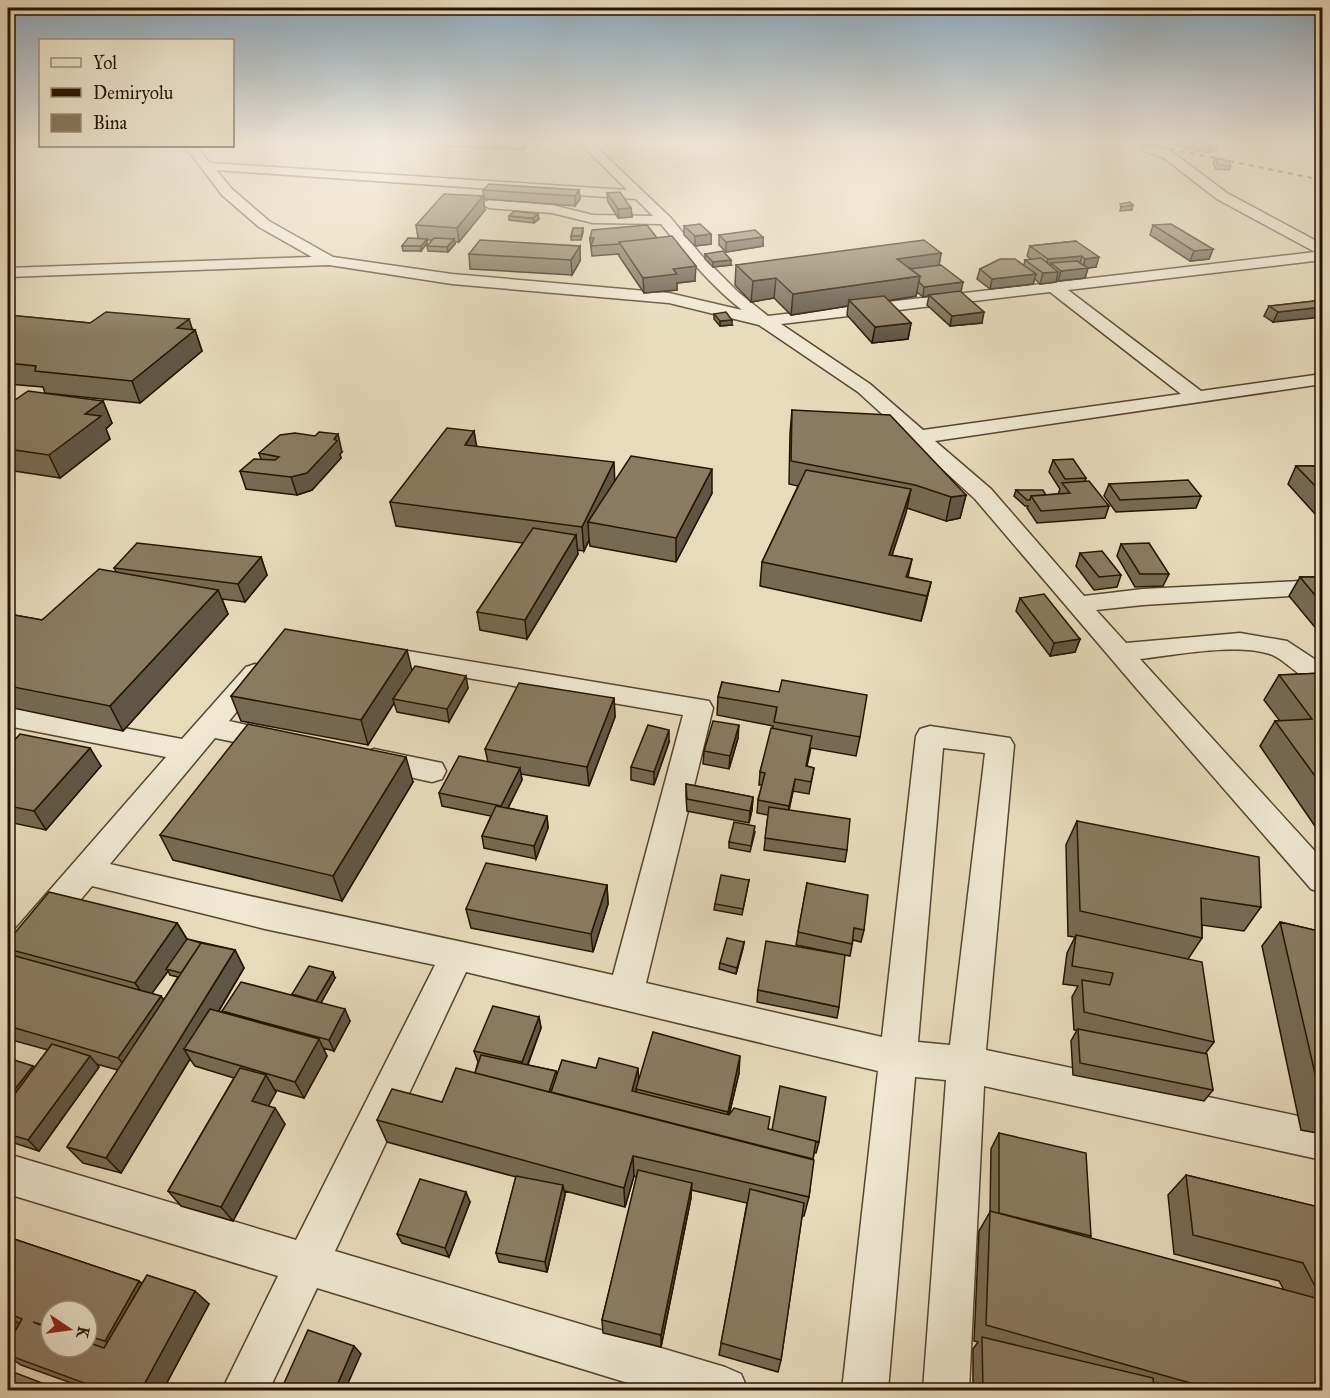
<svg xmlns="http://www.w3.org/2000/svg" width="1330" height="1398" font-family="'IM FELL Great Primer',serif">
<rect width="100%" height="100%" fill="#e8dbbc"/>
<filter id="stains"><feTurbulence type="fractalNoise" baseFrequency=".00333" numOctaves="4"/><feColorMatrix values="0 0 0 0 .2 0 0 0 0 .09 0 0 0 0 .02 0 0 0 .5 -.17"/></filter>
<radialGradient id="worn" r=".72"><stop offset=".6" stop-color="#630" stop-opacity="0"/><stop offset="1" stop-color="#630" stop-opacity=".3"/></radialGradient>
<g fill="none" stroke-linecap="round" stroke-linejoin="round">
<defs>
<path id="minor" d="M580,143H592L670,217L701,255L738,292L768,316L1315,252L1217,199L1164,158L1144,151L1142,149L1148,145L1172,152L1227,193L1322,244V260L1068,290L1201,391L1322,374V384L935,441L991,489L1084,596L1143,589L1322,580V594L1143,605L1096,610L1126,643L1240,633L1287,641L1322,664V679C1302,685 1288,660 1270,654C1236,643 1176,655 1140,659L1322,859V893L1311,889L1137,689L975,499L858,392L759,325L669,303L452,284L329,265L8,277V268L312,257L259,227L222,195L185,146H196L210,163L627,190ZM216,170L636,199L653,216L593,215L552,205L489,200L482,204L489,208L552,213L593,223L661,224C686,255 711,286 742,310L669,293L452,274L333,257L269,221L232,189ZM1050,292L1181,394L923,430L870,384L781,324Z
M372,645L709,701L713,708L646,983L882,1037L916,736L920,729L930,726L1010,738L1014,745L986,1050L1322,1121V1160L984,1086L969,1390H923L946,1080L915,1077L888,1390H842L878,1071L466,972L335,1251L725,1367L741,1374L748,1390H651L317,1288L269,1390H222L278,1276L8,1194V1154L296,1240L435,965L265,929L92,886L20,973L8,977V938L166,757L8,726V706L182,739L246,667L255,664L264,667L268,673L264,679L229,721L287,734L291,741L287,748L277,751L215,738L110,864C277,904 445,937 613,975L683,715L363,660L359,654L363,648ZM943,748L985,753L950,1045L918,1042Z
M374,749L442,763L446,771L442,779L432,782L364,767L360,760L364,753Z"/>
</defs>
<use href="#minor" stroke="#55452f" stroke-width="3"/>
<use href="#minor" fill="#f0e8d3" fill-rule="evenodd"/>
<path stroke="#241300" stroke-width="2" stroke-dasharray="5 5" stroke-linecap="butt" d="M1141,143L1322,180"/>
</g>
<path fill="#776a54" stroke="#241300" stroke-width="1.5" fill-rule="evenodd" d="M422,143H529L523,150L423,145Z
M1176,143H1218L1216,149L1208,153L1175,145Z
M1215,158L1231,166L1229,170L1216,169L1213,163Z
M483,190H579L580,199L575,206L484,199Z
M607,193L631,208L632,217L618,218L608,202Z
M485,210L459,242H455V244L448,252L428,251L427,246L432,240H427V243L421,251H403L402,246L418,238L416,225Z
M509,216L539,219L534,223L509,220Z
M1153,225L1213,249L1209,259L1190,261L1150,235Z
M684,226L711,234V244L695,246L684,235Z
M583,228V233L581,240H571V236Z
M719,235L763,237V246L726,252L719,245Z
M590,238H657L695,281L677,283V290L644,293L619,256V254L592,256Z
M1076,241L1096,267L1088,268L1085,278L1058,281L1056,279V282L1040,284L1035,279L1033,284L990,289L977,279L980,269L1024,265L1025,260L1031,259L1027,256L1030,246Z
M580,246V261L572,275L470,269L469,254Z
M941,253L939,265L961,292L982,323L950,326L927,305L929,296L923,297L917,292L916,296L888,301L911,323L908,339L872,343L847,315L848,306L791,315L774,298L751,302L735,285L736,265Z
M705,254L731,265L713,267L705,259Z
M1323,300L1273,322L1264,316L1269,306Z
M714,314L732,325L720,326L714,319Z
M8,315L90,323L189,319L192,329L195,330L202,351L140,403L45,393L43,387L8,384Z
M103,401L112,423L106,429L110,439L60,478L8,470V405Z
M792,410L966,495L960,518L946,521L907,508L892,555L912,559L908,577L931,582L921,621L760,586L762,562L798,486L789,484L790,433Z
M474,431L476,446L615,481L712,493L676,562L590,546L589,540L584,551L577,550L578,554L527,639L480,630L477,612L523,543L396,526L390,502Z
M342,452L340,454L341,458L312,490L297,495L246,489L240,471L261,459L259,453Z
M1053,460L1086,478L1085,481L1109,506L1105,518L1037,523L1027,508L1028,506H1025L1014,496L1016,490L1046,495L1058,494L1060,489L1049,472Z
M1296,466H1323V515H1316L1288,484Z
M1109,484L1201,496L1196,508L1116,512L1104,496Z
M1121,544L1169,574L1163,586L1135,587L1117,556Z
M1080,553L1121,575L1117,587L1094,590L1076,566Z
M261,557L267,575L245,602L222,599L228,614L123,731L8,707V614L42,620L116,572L114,568Z
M1300,577H1323V637L1289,596Z
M1020,598L1080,639L1075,652L1050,656L1016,611Z
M412,671L468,688L449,722L397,712L394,703L368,745L241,721L231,696Z
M1323,673V832H1319L1260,746L1275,721H1280L1264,700L1279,675Z
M722,682L860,737L856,756L811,748L807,766L814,768L809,794L793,791L789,810L847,850L845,862L764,850L768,815L757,813L758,800L762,785H759L760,772L773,726L717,715L718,697Z
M614,698L615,717L589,786L521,774L522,780L508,808L547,816L548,828L536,859L484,848L482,836L491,816L442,806L439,793L488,762L485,749Z
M738,738L729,769L703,764L704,751Z
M669,742L654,785L631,780V767Z
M8,743L9,745L101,766L46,830L8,822Z
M413,782L342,901L173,860L160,835Z
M686,784L753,797L752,810L749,823L687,811L686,797Z
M1077,821L1261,907L1244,931L1202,925V938L1188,959L1214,1042L1205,1054L1213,1090L1204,1101L1073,1075L1071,1041L1077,1030H1074L1072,997L1078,986L1063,984L1067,953L1075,937L1068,936L1066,845Z
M755,832L750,852L729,848V842Z
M749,880L742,915L714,910L715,904Z
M807,883L864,930L861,942L853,940L850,956L796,945Z
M607,885L608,904L593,952L471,928L466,909Z
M1280,922L1323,932V1134L1301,1130L1262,946Z
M177,923L187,939L235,950L244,968L219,1011L223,1013L222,1011L293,995L292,994L335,978L321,1003L350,1021L334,1051L323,1048L327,1056L304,1098L275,1090L276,1092L268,1106L285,1124L233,1221L181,1206L168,1191L234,1078L195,1066L190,1059L121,1173L83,1163L67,1147L118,1070L96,1064L99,1067L39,1151L8,1141V1058L34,1068L48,1050L8,1039V941ZM168,971L170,975L178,977L164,1000L152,993Z
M744,942L743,948L736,974L719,969L720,963Z
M758,990L839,1007L837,1018L757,1002Z
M539,1017L541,1028L528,1065L556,1071L557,1075L639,1081L739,1073L729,1115L768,1129L819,1142L816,1153L814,1152L809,1197L804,1216H802L781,1360L778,1372L719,1355L747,1203L691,1190V1198L661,1347L603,1333L602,1320L637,1177L634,1176L625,1207L565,1191V1195L547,1272L499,1262L496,1253L516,1177L387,1142L377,1120L442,1102L475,1073L478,1062L474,1051Z
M999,1133L1091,1236L1089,1238L1284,1290L1279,1281L1174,1254L1168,1195L1186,1175L1323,1208V1390H973V1349L978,1342L974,1341L979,1231L990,1212L991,1149Z
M470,1202L449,1257L402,1243L397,1234Z
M8,1237L139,1281L142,1283L209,1304L163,1390H91L21,1365L15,1361L8,1371V1390ZM51,1311H87V1347H51Z"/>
<path fill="#615645" stroke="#241300" stroke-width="1.5" d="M522,143H529L523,150Z
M1215,143H1218L1216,149L1208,153L1211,144Z
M579,190L580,199L575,206V196Z
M483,196L485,210L459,242L457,228Z
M1133,205L1132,210L1120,211L1121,207Z
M631,208L632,217L618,218V209Z
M538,214L539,219L534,223L533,218Z
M711,234V244L695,246V236Z
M763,237V246L726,252V242Z
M590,238H594L591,248Z
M427,239V243L421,251V246Z
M454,239L455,244L448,252L447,247Z
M580,246V261L572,275L571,260Z
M1213,249L1209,259L1190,261L1194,251Z
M941,253L938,272L842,259Z
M1082,256L1079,266L1051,263L1050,269H1045L1048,259Z
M1099,257L1096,267L1088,268L1085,278L1058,281L1061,271L1083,268L1085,259Z
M731,260V265L713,267V262Z
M696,266L695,281L677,283V290L644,293L643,278L673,269Z
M1058,272L1056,282L1040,284L1043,273Z
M1036,274L1033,284L990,289L992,279Z
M920,276L916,296L855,306L849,300L848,306L791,315L793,294Z
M776,278L774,298L751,302L753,281Z
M963,282L961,292L929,295V296L923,297L924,287Z
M1323,307V317L1273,322L1278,312Z
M984,312L982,323L950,326L952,316Z
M189,319L193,332L195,330L202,351L140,403L132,381L177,328Z
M732,320V325L720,326V321Z
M911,323L908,339L872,343L875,327Z
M103,401L112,423L106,429L110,439L60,478L49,455L85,414Z
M474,431L478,454L465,445Z
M338,434L342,452L340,454L341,458L312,490L297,495L291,477Z
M614,462L615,486L588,522L589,540L584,551L582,527Z
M712,469V493L676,562V538Z
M911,489L906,513L884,579L889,555Z
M966,495L960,518L946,521L951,497Z
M576,535L578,554L527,639L525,620Z
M261,557L267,575L245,602L238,584Z
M931,582L925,607L921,621L927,596Z
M218,590L228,614L123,731L110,706Z
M1080,639L1075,652L1050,656L1054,643Z
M407,650L413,675L393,699L394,703L368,745L361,720Z
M466,676L468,688L449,722L447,709Z
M614,698L615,717L589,786L587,767Z
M739,725L738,738L729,769L730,756Z
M669,730V742L654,785V772Z
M90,748L101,766L46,830L34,811Z
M406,757L413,782L342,901L333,876Z
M520,768L522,780L503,818L501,806Z
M795,779L793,791L787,819L789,806Z
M753,797L752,810L749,823L750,811Z
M547,816L548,828L536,859L534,846Z
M607,885L608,904L593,952L591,934Z
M177,923L188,941L166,969L168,971L147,1000L135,983Z
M744,942L743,948L736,974L737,968Z
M235,950L244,968L194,1052L184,1049L190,1059L121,1173L106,1158Z
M333,972L335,978L319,1006L316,1001Z
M161,996L173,1013L132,1074L118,1058Z
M345,1009L350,1021L334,1051L329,1040Z
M539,1017L541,1028L524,1074L522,1062Z
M319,1039L327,1056L304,1098L295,1082Z
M90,1056L99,1067L39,1151L28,1140Z
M740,1056L739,1073L726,1128L728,1112Z
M33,1066L43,1077L8,1119V1098Z
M638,1068L639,1085L636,1089V1093L632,1091Z
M266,1075L276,1092L262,1118L252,1101Z
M275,1108L285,1124L233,1221L221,1207Z
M633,1156L634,1176L625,1207L624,1188Z
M692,1183L691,1198L661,1347V1335Z
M563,1185L565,1195L547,1272L545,1262Z
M466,1192L470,1202L449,1257L445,1248Z
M139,1281L154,1294L122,1353L105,1341Z
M195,1291L209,1304L163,1390H141Z
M8,1316L32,1332L8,1355Z
M354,1346L361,1354L345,1390H335Z
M8,1357L15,1361L8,1372Z"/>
<path fill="#8a7b62" stroke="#241300" stroke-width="1.5" d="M1215,158L1229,161L1231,166L1218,165Z
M489,184L579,190L575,196L483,190Z
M620,192L631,208L618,209L607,193Z
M444,194L483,196L457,228L416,225Z
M1130,202L1133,205L1121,207L1120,204Z
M514,211L538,214L533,218L509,216Z
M700,224L711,234L695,236L684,226Z
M1171,224L1213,249L1194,251L1153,225Z
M647,225L657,238L619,242V244L591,246L594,238H590L592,230Z
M573,228H583L581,236H571Z
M755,230L763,237L726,242L719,235Z
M672,236L696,266L673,269L677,274L643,278L619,242Z
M408,238L427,239L421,246H402Z
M434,238L454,239L447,247L427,246Z
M480,240L580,246L571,260L469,254Z
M924,240L941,253L897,259L920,276L793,294L776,278L753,281L736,265Z
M1076,241L1099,257L1085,259L1082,256L1048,259L1030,246Z
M723,251L731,260L713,262L705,254Z
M1041,258L1058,272L1043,273L1025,260Z
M1000,259H1015L1036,274L992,279L980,269Z
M1077,261L1088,268L1061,271L1051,263Z
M941,265L963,282L924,287L919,282L920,276L910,269Z
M960,291L984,312L952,316L929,295Z
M884,296L911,323L875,327L849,300Z
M1323,300V307L1278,312L1269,306Z
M106,312L189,319L177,328L195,330L132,381L35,371L36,366L8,363V352L11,350L8,349V315L90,323Z
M726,312L732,320L720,321L714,314Z
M28,391L103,401L85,414L101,416L49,455L8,449V405Z
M792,410L890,415L966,495L951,497L915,485L791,461Z
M447,428L474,431L465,445L614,462L582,527L390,502Z
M319,432L338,434L334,439L337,441L307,473L291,477L240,471L254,459L275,460L279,457L259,453L280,435L295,433L315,436Z
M631,456L712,469L676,538L588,522Z
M1073,459L1086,478L1065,479L1053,460Z
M1296,466H1323V494Z
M806,470L911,489L889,555L912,559L906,577L931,582L927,596L762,562Z
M1188,480L1201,496L1120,500L1109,484Z
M1089,481L1109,506L1041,511L1031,496L1070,493L1062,483Z
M1016,490H1043L1046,495L1031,496L1030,500H1027Z
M533,528L576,535L525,620L477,612Z
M137,543L261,557L238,584L114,568Z
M1149,543L1169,574H1140L1121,544Z
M1102,551L1121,575L1099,577L1080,553Z
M99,569L218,590L110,706L8,686V614L42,620Z
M1300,577H1323V605Z
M1044,594L1080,639L1054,643L1020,598Z
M285,629L407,650L361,720L231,696Z
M415,666L466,676L447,709L393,699Z
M1323,673V787L1275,721L1312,719L1279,675Z
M782,680L867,695L860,737L774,722L777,707L718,697L722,682L779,692Z
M519,683L614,698L587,767L485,749Z
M713,721L739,725L730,756L704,751Z
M248,724L406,757L333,876L160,835Z
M648,725L669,730L654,772L631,767Z
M771,728L812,736L806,766L814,768L811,782L795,779L789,806L758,800L765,773L760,772Z
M20,734L90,748L34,811L8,806V747Z
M459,756L520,768L501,806L439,793Z
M686,784L753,797L750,811L687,799Z
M496,806L547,816L534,846L482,836Z
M769,807L850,819L847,850L765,838Z
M1077,821L1259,857L1261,907L1201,898L1202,938L1080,911Z
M734,822L755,826L751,846L729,842Z
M486,863L607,885L591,934L466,909Z
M721,875L749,880L743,909L715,904Z
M807,883L868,895L864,930L854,928L852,944L798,932Z
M49,892L177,923L135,983L8,949V941Z
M1280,922L1323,932V1108Z
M1076,935L1202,962L1214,1042L1084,1012L1082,980L1110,985L1113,973L1072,966Z
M727,938L744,942L737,968L720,963Z
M187,939L201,943L181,973L166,969Z
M766,941L845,955L839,1007L758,990Z
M201,943L235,950L106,1158L67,1147Z
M8,954L161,996L118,1058L8,1026Z
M309,966L333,972L316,1001L292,994Z
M241,982L345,1009L329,1040L222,1011Z
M493,1006L539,1017L522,1062L474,1051Z
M210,1009L319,1039L295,1082L184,1049Z
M1078,1029L1207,1054L1213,1090L1080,1063Z
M653,1032L740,1056L728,1112L636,1089Z
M52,1044L90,1056L28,1140L8,1134V1103Z
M481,1055L556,1071L549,1092L475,1073Z
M8,1058L33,1066L8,1098Z
M599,1058L638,1068L632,1091L729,1115L734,1108L770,1117L768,1129L816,1141L813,1159L551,1092L562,1060L596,1068Z
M240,1068L266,1075L252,1101L275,1108L221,1207L168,1191Z
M456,1068L814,1160L809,1197L633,1156L624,1188L377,1120L392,1089L442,1102Z
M780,1086L826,1097L819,1142L772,1130Z
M999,1133L1086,1153L1091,1236L999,1213Z
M638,1170L692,1183L661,1335L602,1320Z
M1186,1175L1323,1208V1297L1320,1296L1303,1263L1193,1235Z
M516,1176L563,1185L545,1262L496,1253Z
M420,1179L466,1192L445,1248L397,1234Z
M750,1189L804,1203L781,1360L721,1343Z
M990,1211L1323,1300V1390H1215L986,1325Z
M8,1237L139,1281L105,1341L87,1336V1311H51V1327L33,1322L51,1329V1347H87V1342L104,1348L147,1275L195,1291L141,1390H103L8,1355V1343L22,1319L8,1313Z
M308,1330L354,1346L335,1390H281Z
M982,1337L1153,1378L1154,1390H983Z
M8,1370L60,1390H8Z"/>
<linearGradient id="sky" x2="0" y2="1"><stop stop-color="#8da8bd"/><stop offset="0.42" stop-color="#f5efe1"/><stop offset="1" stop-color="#f5efe1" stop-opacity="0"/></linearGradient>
<rect width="1330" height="338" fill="url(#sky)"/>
<rect width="1330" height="1398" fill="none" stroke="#e8dbbc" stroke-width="30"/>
<rect x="9" y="9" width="1312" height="1380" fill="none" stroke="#241300" stroke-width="3"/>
<rect x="15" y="15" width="1300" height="1368" fill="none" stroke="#241300" stroke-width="1.5"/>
<rect x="39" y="39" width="195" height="108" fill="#f0e8d3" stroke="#9e937f" stroke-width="1.5"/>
<rect x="51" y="58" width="30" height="9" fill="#f0e8d3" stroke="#9e937f" stroke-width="1.5"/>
<text x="93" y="69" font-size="18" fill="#241300">Yol</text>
<rect x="51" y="88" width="30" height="9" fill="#241300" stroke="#9e937f" stroke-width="1.5"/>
<text x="93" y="99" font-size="18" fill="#241300">Demiryolu</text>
<rect x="51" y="114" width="30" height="18" fill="#8a7b62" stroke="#9e937f" stroke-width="1.5"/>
<text x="93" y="129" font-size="18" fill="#241300">Bina</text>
<g transform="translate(69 1329) rotate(103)"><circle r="28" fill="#f0e8d3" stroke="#9e937f" stroke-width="1.5"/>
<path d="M0-4.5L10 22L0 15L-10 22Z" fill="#8f2418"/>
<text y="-9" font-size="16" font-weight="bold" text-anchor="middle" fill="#241300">K</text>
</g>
<rect width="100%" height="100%" filter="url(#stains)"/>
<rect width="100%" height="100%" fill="url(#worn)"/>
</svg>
